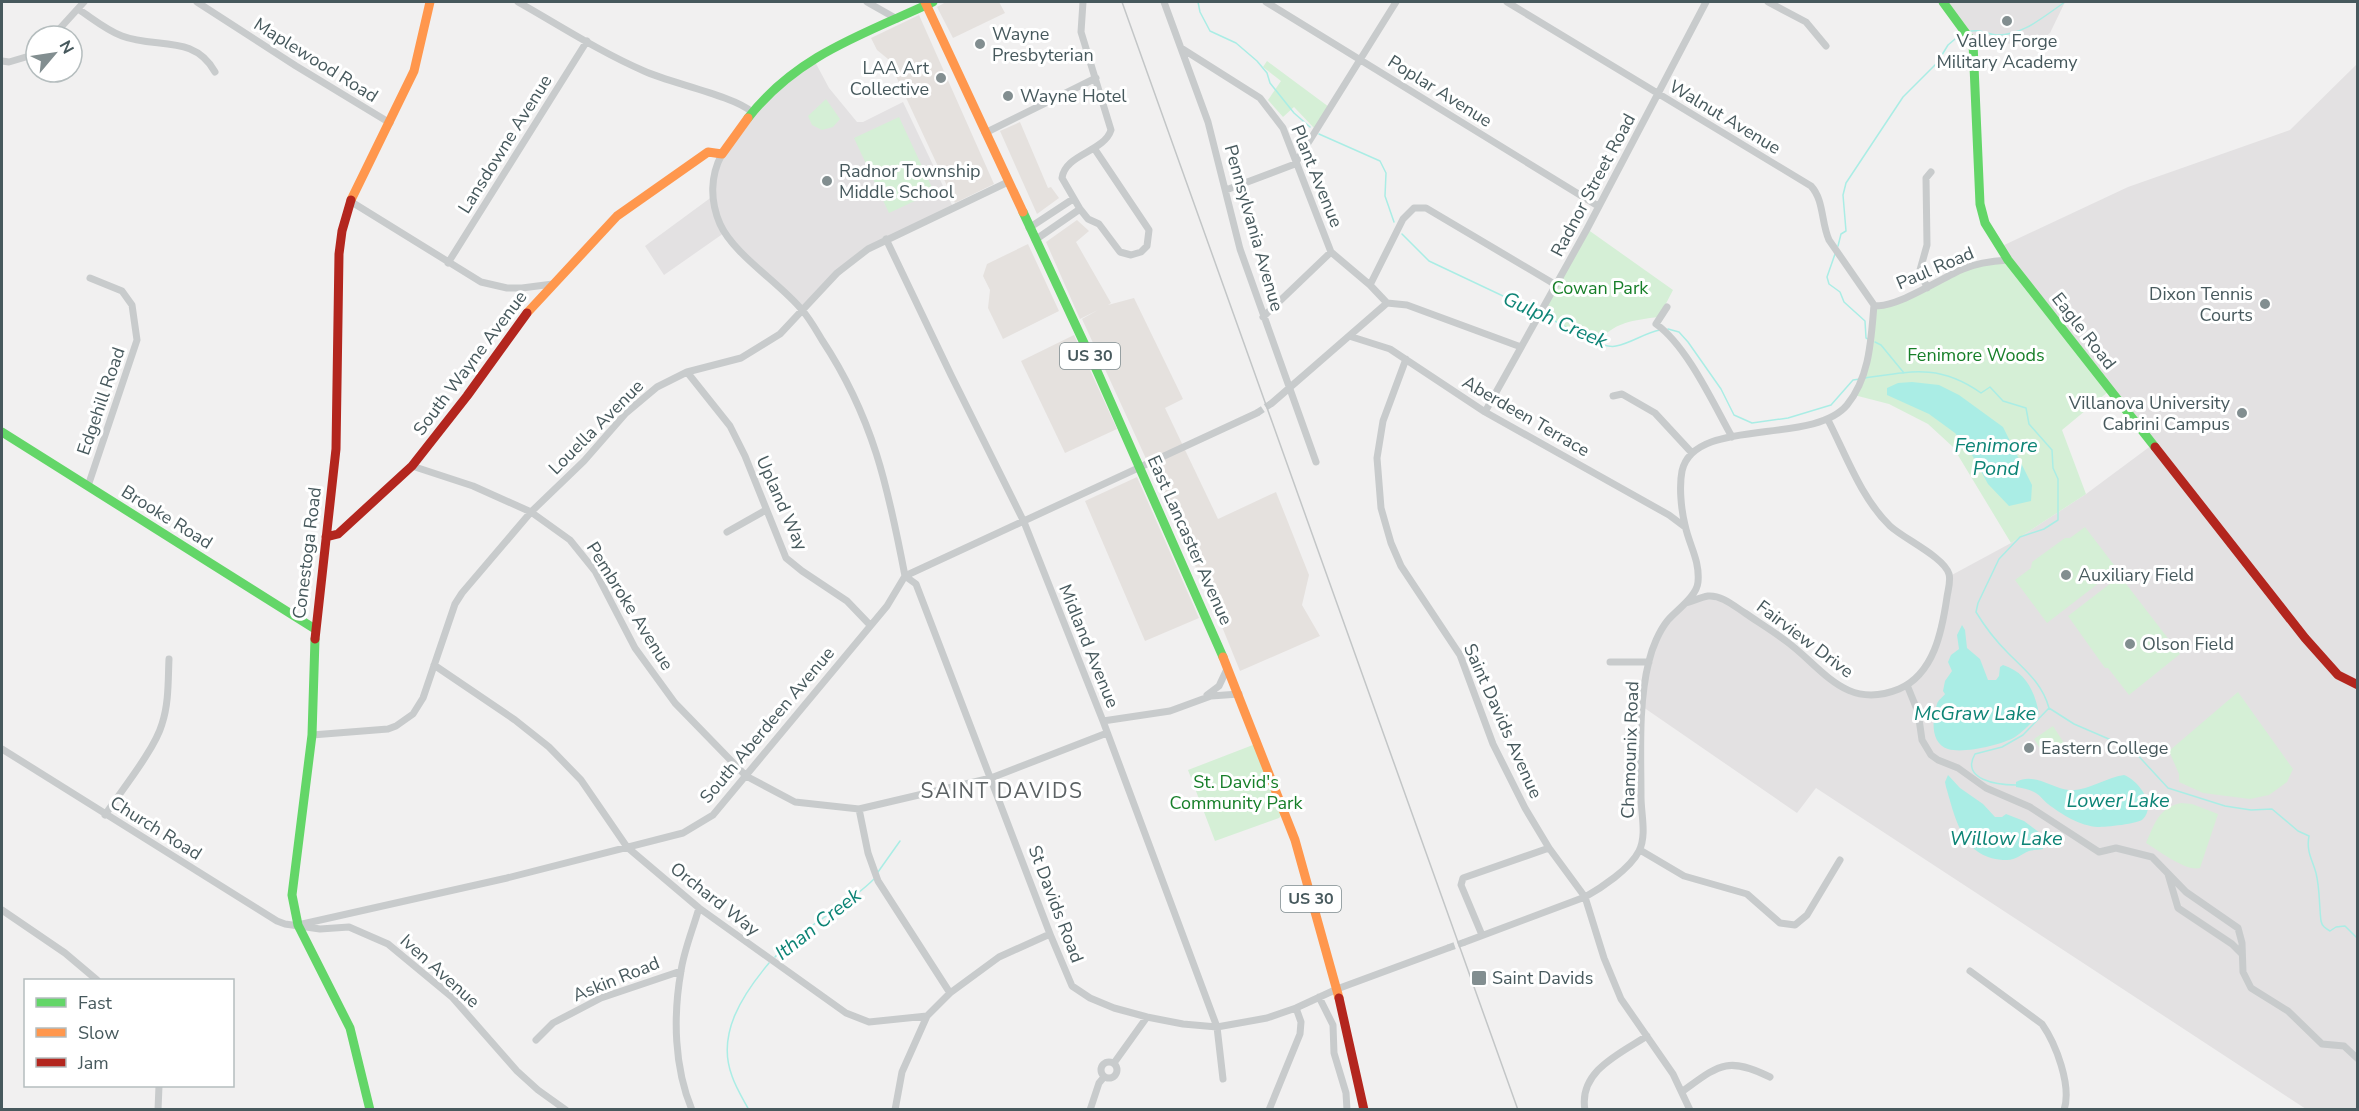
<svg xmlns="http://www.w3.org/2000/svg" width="2359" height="1111" font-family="'Nunito Sans',sans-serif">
<rect width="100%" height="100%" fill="#f1f0f0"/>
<path fill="#e5e1de" d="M946,2H999L1005,13L953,38L937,7Z
M919,15L994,184L955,203L888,59L877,50L871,38Z
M1020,122L1048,188L1051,187L1059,198L1037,214L1000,131Z
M1077,220L1089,231L1076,242L1111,303L1108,305L1134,298L1183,399L1165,408L1218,519L1276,492L1309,575L1302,605L1320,636L1240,671L1214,607L1082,319L1098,310L1080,319L1046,242Z
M1028,244L1059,311L1003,339L988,308L990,290L983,276L987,264Z
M1074,335L1117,429L1065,453L1021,361Z
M1137,477L1199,618L1145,641L1085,501Z"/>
<path fill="#e3e1e2" d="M1943,2H2065L2050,33L2040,42L2025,44L1973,43Z
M813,58L829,88L857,122H863L903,102L953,207L868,249L802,310L724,233L664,275L645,246L713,196L715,170L747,118Z
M2357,64V1109H2306L1816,788L1797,813L1643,707L1649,662L1667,622L1686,603L1708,599L1729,602L1787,641L1825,677L1859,694H1887L1910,684L1931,658L1950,576L2011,543L2086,494L2152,445L2000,247L2128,187L2290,130Z"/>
<path fill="#d5efd6" d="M1267,61L1329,107L1315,129L1294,107L1283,117L1268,100L1281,81L1263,67Z
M826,99L840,119L833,127L822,130L812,125L808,116Z
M899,117L934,192L889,213L854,138Z
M1587,229L1673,290L1659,317C1634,320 1613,322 1598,343L1540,313Z
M2008,260L2109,391L2062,430L2086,494L2011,543L1953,447L1928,424L1889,404L1854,395L1861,379L1874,305L1904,299L1965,268Z
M2085,527L2117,569L2047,623L2015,580L2031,568L2032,562L2065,538H2070Z
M2120,576L2180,654L2129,695L2108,668H2105L2068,616Z
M2238,692L2293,769L2287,782L2269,795L2250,799L2203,793L2179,782V774L2169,751Z
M2053,726L2064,743L2045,756L2034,739Z
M1258,743L1285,811L1279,818L1215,841L1188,770Z
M2181,803L2192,804L2218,814L2200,868C2186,872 2158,850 2146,843C2154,825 2159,807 2181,803Z"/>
<path fill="#aaede5" d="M1912,382L1939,385L1959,395L2003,427L2032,485L2031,501L2009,506L1988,484L1972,455L1955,433L1929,414L1887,395V388L1898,383Z
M1962,625L1965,630L1967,648L1980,659L1988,680H1996L1999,676L2000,667L2003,665C2026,672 2035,692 2039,714C2032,722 2024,731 2015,737C2002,745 1963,754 1948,749C1930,744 1932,718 1937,704C1938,700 1943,697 1945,694L1943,691L1945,681L1952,671L1948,662L1951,655L1959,649L1957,635Z
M1948,775L1960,788L1983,804L1995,817H2002L2006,814L2024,821L2044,836L2043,849C2038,850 2032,850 2029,851C2021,854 2016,860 2007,860C1963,860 1956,820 1946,787L1945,782Z
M2124,775C2138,780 2157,805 2143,819C2139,824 2105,827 2098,827C2080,826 2061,814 2048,804C2043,800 2039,794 2034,792C2028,789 2022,788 2016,787V782C2034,772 2051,788 2069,790C2087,792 2106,777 2124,775Z"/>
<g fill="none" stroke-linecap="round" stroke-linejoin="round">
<path stroke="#aaede5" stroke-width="1.5" d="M1198,2L1200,12L1210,31L1236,43L1257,61L1267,73L1270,83L1294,113L1310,127
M1968,32C1978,28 1987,34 1996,35C2023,36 2044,16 2065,2
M1319,134L1380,161L1386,173L1385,196L1394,222
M1402,234L1429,261L1537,312
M1838,246L1841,234L1846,231L1843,195L1846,183L1903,97L1937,63L1948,45L1961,34
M1835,254L1827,277L1829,284L1840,292L1844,302L1865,321L1866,338L1868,339
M1544,315C1560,323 1600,350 1616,346C1632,343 1644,333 1660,330
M1668,329L1679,332L1688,342L1721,389L1734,415L1752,423L1788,418L1831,405L1853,380L1860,379
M1875,342L1881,345L1904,373
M1865,378C1912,371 1940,364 1981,393L1990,387L2003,401L2026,408L2029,424L2052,450L2053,468L2058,479V520L2044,529L2020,537L1999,559L1978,603L1976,612C1985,627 1995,640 2008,653C2025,670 2042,683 2049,708L2074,724L2132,749L2168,788L2225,806L2251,810L2272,809L2298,831L2309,836C2306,851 2312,859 2316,873C2320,889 2319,905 2321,921C2322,926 2325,928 2330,931L2336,927L2345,926L2358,939
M2016,785C1998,785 1960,780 1975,754L2002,747L2023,735L2049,708
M878,872L900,841
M775,957C803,926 844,909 874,879
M749,1110C743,1099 736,1088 732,1076C716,1034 743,994 769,963"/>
<path stroke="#c6cacb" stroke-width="7" stroke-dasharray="7 3.5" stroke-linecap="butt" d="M1257,413L1272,403
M1448,948L1465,942"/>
<path stroke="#c8cbcc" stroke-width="7" d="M197,2L296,66L390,123
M518,2C559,25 600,52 644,71C670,83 734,96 752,112
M867,2L897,19
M1083,2L1081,32L1111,130C1104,152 1065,154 1062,178L1080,209L1088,219L1099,224L1120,252L1131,255L1141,252L1147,246L1149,230L1094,148
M1164,2L1208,122L1240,249L1316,462
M1266,2L1598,206
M1507,2L1811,186C1824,200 1821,222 1829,240L1874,305
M1768,2L1806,22L1826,46
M78,9C92,18 106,30 122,36C156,49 194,34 215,72
M53,36L84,2
M1181,48L1260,98L1283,128L1331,252L1370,285L1387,303
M2,61L9,62L36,54
M985,133L1096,78
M722,154C710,176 710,201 720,224C734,255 780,283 802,310C810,319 816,330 822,340C873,417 888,487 905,576L916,584L1050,934L1072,986L1090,998L1114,1008L1147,1017L1183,1024L1217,1027L1267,1018L1296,1008L1337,989L1448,948
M1226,190L1295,164L1396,2
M350,201L481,282L507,288H522L553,284
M1029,228L1073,199
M886,239L951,375L1024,522L1103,721L1217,1027L1223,1079
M1035,240L1080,209
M448,263L587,41
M1370,285L1403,219L1414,208H1426L1556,285
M1927,288L1920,270L1927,245L1926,178L1931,172
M1874,305C1892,311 1943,277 1963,269C1977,263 1993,261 2008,260
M1667,307L1656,324C1687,346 1713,403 1732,437
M1263,317L1331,252
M1349,336L1390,349L1485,412L1669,515L1685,527
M1406,359L1383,421L1377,458L1381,508L1391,543L1401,566L1460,655L1493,744L1525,808L1549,848L1585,897L1604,958L1621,999L1673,1074L1690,1110
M687,372L730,426L745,456L786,558L802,571L847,601L870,625
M1613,396L1622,394L1655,413L1692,453
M1272,403L1387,303L1407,305L1521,347
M1485,412L1587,229L1706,2
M412,466L473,486L531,512L570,540L595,571L635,648L675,703L746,776L795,802L859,809L991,778L1107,733
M88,486L137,340L132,305L122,291L90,278
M727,532L766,510
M1686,603C1693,601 1701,597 1708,596C1722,595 1734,606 1745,613C1758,622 1773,631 1786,641C1823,668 1845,711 1899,689C1934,674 1942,631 1947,597C1948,590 1951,581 1949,574C1944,557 1904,539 1890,526C1861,498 1846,455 1828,420
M1610,662H1649
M434,665L515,720L549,747L581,780L627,847L699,908L846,1013L869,1022L927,1016L950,993L999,957L1050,934
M1907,685L1918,712L1922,740L1931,755L1938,760L1958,768L1986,788L2030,807L2099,852L2116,848L2152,857L2186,892L2238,928L2242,943L2243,972L2251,988L2288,1011L2322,1044L2344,1046L2358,1059
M1207,695L1219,686L1227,669
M1103,721L1170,711L1211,696L1239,694
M312,735L388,729L396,726L413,714L423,698L455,604L462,593L531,512L584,461L626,413L657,387L687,372L741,358L780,334L837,273L868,249L1008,182
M2,749L277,921L285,924L320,929L349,927L388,944L452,997L517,1071L538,1090L566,1110
M859,809L868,853L878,881L950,993
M105,815C121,791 155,749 162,724C169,703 168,680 169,659
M1640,850L1684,876L1747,894L1780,923L1795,925L1807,915L1840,860
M2168,874L2178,908L2232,944L2242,954
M2,910L65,953L97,980
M298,925L507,878L683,833L713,815L887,606L905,576L1257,413
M1482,935L1461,885L1463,878L1549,848
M1465,942L1585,897C1601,888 1630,869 1639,851C1647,835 1641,814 1641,797C1641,753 1638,704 1649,661C1652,648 1659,631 1668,620C1677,610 1697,596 1698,582C1700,560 1689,545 1685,525C1681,509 1679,486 1682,471C1694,416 1813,446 1847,405C1870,377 1871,339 1874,305
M1970,971L2042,1024C2056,1044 2072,1086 2064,1110
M1319,997L1333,1025L1334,1053L1346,1093L1347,1110
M536,1040L553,1023L601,998L681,971
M1101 1070a8 8 0 1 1 16 0a8 8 0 1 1-16 0Z
M1114,1063L1147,1017
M1683,1091C1719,1065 1727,1056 1770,1077
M158,1110L159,1086
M692,1110C674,1067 673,1016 681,971C684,950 693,929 699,908
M895,1110L902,1072L927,1016
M1090,1110L1099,1083L1104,1077
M1269,1110L1300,1034L1301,1022L1296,1008
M1585,1110C1578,1071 1621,1053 1647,1036"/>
<path stroke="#63d668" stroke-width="9" d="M1943,2L1973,43L1980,204L1985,223L2008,260L2155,447
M748,118C797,55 864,34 933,2
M1023,212L1097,371L1223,657
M2,432L315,629
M315,639L312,735L292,895L298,925L350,1028L370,1110"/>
<path stroke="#ff974d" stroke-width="9" d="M925,2L1023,212
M351,200L414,71L430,2
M527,313L617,216L708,152L722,154L748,118
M1223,657L1295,840L1339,998"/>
<path stroke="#b3261e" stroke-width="9" d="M2155,447L2305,638L2338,675L2358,685
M326,537L338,534L412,466L467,396L527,313
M315,639L336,449L339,254L342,231L351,200
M1339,998L1364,1110"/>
<path stroke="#c3c6c7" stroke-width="1.5" d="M1122,2L1518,1110"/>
</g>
<g fill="#828e90" stroke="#fff" stroke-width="2">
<circle cx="2007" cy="21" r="6"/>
<circle cx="980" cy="44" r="6"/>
<circle cx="941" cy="78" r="6"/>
<circle cx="1008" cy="96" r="6"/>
<circle cx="827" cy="181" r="6"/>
<circle cx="2265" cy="304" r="6"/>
<circle cx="2242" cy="413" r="6"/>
<circle cx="2066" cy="575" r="6"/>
<circle cx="2130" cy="644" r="6"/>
<circle cx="2029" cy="748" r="6"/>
<rect x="1471" y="970" width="16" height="16" rx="3"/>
</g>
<g text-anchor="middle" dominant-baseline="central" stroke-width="6" stroke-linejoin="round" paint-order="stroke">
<g fill="#fff" stroke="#7e8b8e" stroke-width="1.5">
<rect x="1060" y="343" width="60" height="26" rx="4.5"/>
<rect x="1281" y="886" width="60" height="26" rx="4.5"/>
</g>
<g font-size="16" font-weight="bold" fill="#47595d">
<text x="1090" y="356">US 30</text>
<text x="1311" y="899">US 30</text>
</g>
<g font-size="18" fill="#47595d" stroke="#fff" text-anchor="start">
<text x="992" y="34">Wayne<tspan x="992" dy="21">Presbyterian</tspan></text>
<text x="2007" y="41" text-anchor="middle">Valley Forge<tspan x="2007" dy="21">Military Academy</tspan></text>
<text x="929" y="68" text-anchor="end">LAA Art<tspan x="929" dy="21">Collective</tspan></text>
<text x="1020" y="96">Wayne Hotel</text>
<text x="839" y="171">Radnor Township<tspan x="839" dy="21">Middle School</tspan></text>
<text x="2253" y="294" text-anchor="end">Dixon Tennis<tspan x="2253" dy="21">Courts</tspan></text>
<text x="2230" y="403" text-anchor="end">Villanova University<tspan x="2230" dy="21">Cabrini Campus</tspan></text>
<text x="2078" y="575">Auxiliary Field</text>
<text x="2142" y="644">Olson Field</text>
<text x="2041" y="748">Eastern College</text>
<text x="1492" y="978">Saint Davids</text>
</g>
<g font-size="18" fill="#47595d" stroke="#fff">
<text transform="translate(316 60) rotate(32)">Maplewood Road</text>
<text transform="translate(1440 91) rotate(32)">Poplar Avenue</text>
<text transform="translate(1725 117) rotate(31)">Walnut Avenue</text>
<text transform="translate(505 144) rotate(-58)">Lansdowne Avenue</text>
<text transform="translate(1317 176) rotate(68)">Plant Avenue</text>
<text transform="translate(1593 185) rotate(-62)">Radnor Street Road</text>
<text transform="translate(1254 228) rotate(74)">Pennsylvania Avenue</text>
<text transform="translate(1935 268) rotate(-23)">Paul Road</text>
<text transform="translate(2084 331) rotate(52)">Eagle Road</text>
<text transform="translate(470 363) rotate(-53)">South Wayne Avenue</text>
<text transform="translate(101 401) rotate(-71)">Edgehill Road</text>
<text transform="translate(1526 416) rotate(30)">Aberdeen Terrace</text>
<text transform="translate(596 427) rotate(-45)">Louella Avenue</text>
<text transform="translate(782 503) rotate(66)">Upland Way</text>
<text transform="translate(167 517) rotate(32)">Brooke Road</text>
<text transform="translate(1190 540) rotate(66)">East Lancaster Avenue</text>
<text transform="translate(307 553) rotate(-83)">Conestoga Road</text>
<text transform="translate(630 606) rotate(58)">Pembroke Avenue</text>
<text transform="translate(1805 639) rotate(37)">Fairview Drive</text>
<text transform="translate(1089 646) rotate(68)">Midland Avenue</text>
<text transform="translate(1503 721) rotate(66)">Saint Davids Avenue</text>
<text transform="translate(767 725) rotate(-50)">South Aberdeen Avenue</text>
<text transform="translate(1630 750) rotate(-88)">Chamounix Road</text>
<text transform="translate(156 828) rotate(32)">Church Road</text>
<text transform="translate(715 899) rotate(38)">Orchard Way</text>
<text transform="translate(1056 904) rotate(69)">St Davids Road</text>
<text transform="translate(440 971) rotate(42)">Iven Avenue</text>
<text transform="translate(616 979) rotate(-22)">Askin Road</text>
</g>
<g font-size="18" fill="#177f29" stroke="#fff">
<text x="1600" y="288">Cowan Park</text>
<text x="1976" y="355">Fenimore Woods</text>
<text x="1236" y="782">St. David's<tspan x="1236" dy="21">Community Park</tspan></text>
</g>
<g font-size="20" font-style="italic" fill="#0d8476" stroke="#fff">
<text transform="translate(1555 320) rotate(24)">Gulph Creek</text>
<text x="1996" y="445">Fenimore<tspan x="1996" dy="23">Pond</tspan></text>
<text x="1975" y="713">McGraw Lake</text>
<text x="2118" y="800">Lower Lake</text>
<text x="2006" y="838">Willow Lake</text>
<text transform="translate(818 924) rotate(-38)">Ithan Creek</text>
</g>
<g font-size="21" letter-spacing="1.5" fill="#5c6264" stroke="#fff">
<text x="1002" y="791">SAINT DAVIDS</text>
</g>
</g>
<rect width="2359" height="1111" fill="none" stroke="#47595d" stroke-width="6"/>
<rect x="24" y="979" width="210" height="108" fill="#ffffff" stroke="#b5bdbe" stroke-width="1.5"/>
<rect x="36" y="998" width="30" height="9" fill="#63d668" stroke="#b5bdbe" stroke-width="1.5"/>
<text x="78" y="1009" font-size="18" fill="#47595d">Fast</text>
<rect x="36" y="1028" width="30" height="9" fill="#ff974d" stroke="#b5bdbe" stroke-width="1.5"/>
<text x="78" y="1039" font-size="18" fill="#47595d">Slow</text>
<rect x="36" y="1058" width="30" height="9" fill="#b3261e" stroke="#b5bdbe" stroke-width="1.5"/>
<text x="78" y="1069" font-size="18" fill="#47595d">Jam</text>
<g transform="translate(54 54) rotate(61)"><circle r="28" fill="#ffffff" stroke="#b5bdbe" stroke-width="1.5"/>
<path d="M0-4.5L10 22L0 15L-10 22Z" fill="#828e90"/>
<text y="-9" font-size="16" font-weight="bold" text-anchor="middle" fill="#47595d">N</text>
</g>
</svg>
